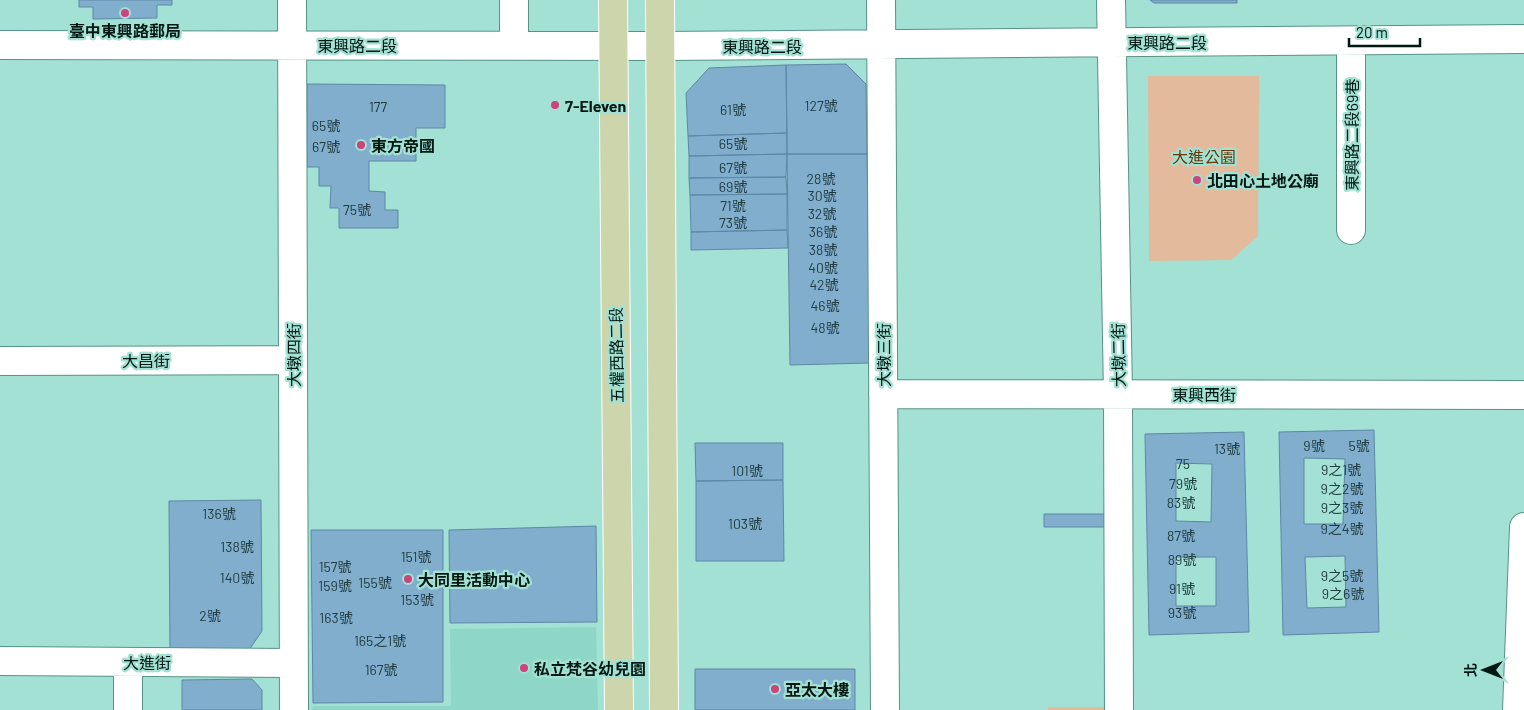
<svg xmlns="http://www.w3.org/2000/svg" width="1524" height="710" font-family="Barlow,'Noto Sans TC',sans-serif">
<rect width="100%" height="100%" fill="#a2e1d3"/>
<path fill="#8ed7c7" d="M596,627L598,710H312L313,706H451L450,629Z"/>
<path fill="#e3ba9b" d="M1148,76H1259L1258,236L1231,260L1149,261Z
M1048,707H1116V710H1048Z"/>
<path fill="#81aecd" stroke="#5c88a6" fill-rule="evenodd" d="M79,0H172V5H157V18L93,19V7H79Z
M1150,0H1237V3H1154Z
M846,64L866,84L867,154H787L786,65Z
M786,65L787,133L688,136L686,93L709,68Z
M307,84L445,85V128H416V161H369V191L385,192V210H398V228H339V208H330L331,186H319V167H307Z
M787,133V154L689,156L688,136Z
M787,154L786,177L689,178V156Z
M787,154H867L870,363L790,365Z
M786,177L787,194L690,195L689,178Z
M787,194V230L691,232L690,195Z
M787,230L788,248L691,250V232Z
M1374,430L1379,632L1283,635L1279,432ZM1304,458L1345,459L1343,524H1304ZM1345,556L1346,607L1307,608L1305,557Z
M1244,432L1249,632L1149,635L1145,434ZM1176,463L1212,464L1211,522L1176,521ZM1176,557H1216V606H1176Z
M695,443H783V480L696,481Z
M783,480L784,561H696V481Z
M261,500L262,631L247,653L170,654L169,501Z
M1044,514H1109V527H1044Z
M596,526L597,622L450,623L449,530Z
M311,530H443V702L313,703Z
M695,669H855V710H695Z
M252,679L262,690V710H182V680Z"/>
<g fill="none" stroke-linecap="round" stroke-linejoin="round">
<defs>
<path id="minor" d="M292,0L294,710
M514,0V45
M881,0L885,710
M1111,0L1118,394L1119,710
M1351,41V230
M0,45L660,46L1524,39
M0,361L293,360
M883,394L1524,395
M0,661L293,663
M128,710V662
M1517,710L1524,527"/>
<path id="major" d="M613,0L619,710
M660,0L664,710"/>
</defs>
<use href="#minor" stroke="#569386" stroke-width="30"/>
<use href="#major" stroke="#fff" stroke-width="30"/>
<use href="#minor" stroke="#fff" stroke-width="28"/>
<use href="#major" stroke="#ccd5ac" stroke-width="28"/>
</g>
<g fill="#cd437c" stroke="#a2e1d3" stroke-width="2">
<circle cx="125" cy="13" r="5"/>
<circle cx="555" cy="105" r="5"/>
<circle cx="361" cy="145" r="5"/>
<circle cx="1197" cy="180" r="5"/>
<circle cx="408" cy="579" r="5"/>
<circle cx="524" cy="668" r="5"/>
<circle cx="775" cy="689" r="5"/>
</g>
<g text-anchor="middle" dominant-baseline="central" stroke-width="4.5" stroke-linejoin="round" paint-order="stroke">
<g font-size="14" fill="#203d41">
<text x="821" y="105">127號</text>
<text x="378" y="106">177</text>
<text x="733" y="109">61號</text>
<text x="326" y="125">65號</text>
<text x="733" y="143">65號</text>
<text x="326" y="146">67號</text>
<text x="733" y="167">67號</text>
<text x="821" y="178">28號</text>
<text x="733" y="186">69號</text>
<text x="822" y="195">30號</text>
<text x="733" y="205">71號</text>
<text x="357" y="209">75號</text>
<text x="822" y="213">32號</text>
<text x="733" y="222">73號</text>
<text x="823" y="231">36號</text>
<text x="823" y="249">38號</text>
<text x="823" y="267">40號</text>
<text x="824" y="284">42號</text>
<text x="825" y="305">46號</text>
<text x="825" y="327">48號</text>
<text x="1314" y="445">9號</text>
<text x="1359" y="445">5號</text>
<text x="1227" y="448">13號</text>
<text x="1183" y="463">75</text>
<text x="1341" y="469">9之1號</text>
<text x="747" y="470">101號</text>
<text x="1183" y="483">79號</text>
<text x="1342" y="488">9之2號</text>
<text x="1181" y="502">83號</text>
<text x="1342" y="507">9之3號</text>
<text x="219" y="513">136號</text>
<text x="745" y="523">103號</text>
<text x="1342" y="528">9之4號</text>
<text x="1181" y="535">87號</text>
<text x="237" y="546">138號</text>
<text x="416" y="556">151號</text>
<text x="1182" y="559">89號</text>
<text x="335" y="566">157號</text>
<text x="1342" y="575">9之5號</text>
<text x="237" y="577">140號</text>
<text x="375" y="582">155號</text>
<text x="335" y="585">159號</text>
<text x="1182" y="588">91號</text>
<text x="1343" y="593">9之6號</text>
<text x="417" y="599">153號</text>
<text x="1182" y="612">93號</text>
<text x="210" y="615">2號</text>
<text x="336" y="617">163號</text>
<text x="380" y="640">165之1號</text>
<text x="381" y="669">167號</text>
</g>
<g font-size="16" font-weight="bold" fill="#001712" stroke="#a2e1d3" text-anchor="start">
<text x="125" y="30" text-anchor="middle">臺中東興路郵局</text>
<text x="565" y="105">7-Eleven</text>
<text x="371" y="145">東方帝國</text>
<text x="1207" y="180">北田心土地公廟</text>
<text x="418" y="579">大同里活動中心</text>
<text x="534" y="668">私立梵谷幼兒園</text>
<text x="785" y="689">亞太大樓</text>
</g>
<g font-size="16" fill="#001712" stroke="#a2e1d3">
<text x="1167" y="42">東興路二段</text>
<text x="357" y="45">東興路二段</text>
<text x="762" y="46">東興路二段</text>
<text transform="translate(1351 135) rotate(-90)">東興路二段69巷</text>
<text transform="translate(293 355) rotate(-90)">大墩四街</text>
<text transform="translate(616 355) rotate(-91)">五權西路二段</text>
<text transform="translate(883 355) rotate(-90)">大墩三街</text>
<text transform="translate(1118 355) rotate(-91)">大墩二街</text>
<text x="146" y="360">大昌街</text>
<text x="1204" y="394">東興西街</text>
<text x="147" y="662">大進街</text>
</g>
<g font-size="16" fill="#683807" stroke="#a2e1d3">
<text x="1204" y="156">大進公園</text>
</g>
</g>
<g transform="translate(1484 670) rotate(270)" stroke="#a2e1d3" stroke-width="4" paint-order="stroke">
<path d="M0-4L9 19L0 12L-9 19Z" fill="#001712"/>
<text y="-8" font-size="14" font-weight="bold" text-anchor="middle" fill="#001712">北</text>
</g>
<path d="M1349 38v8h71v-8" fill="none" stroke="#001712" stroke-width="2.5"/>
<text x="1356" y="38" font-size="15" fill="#001712" stroke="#a2e1d3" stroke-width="4" paint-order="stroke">20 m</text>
</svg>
